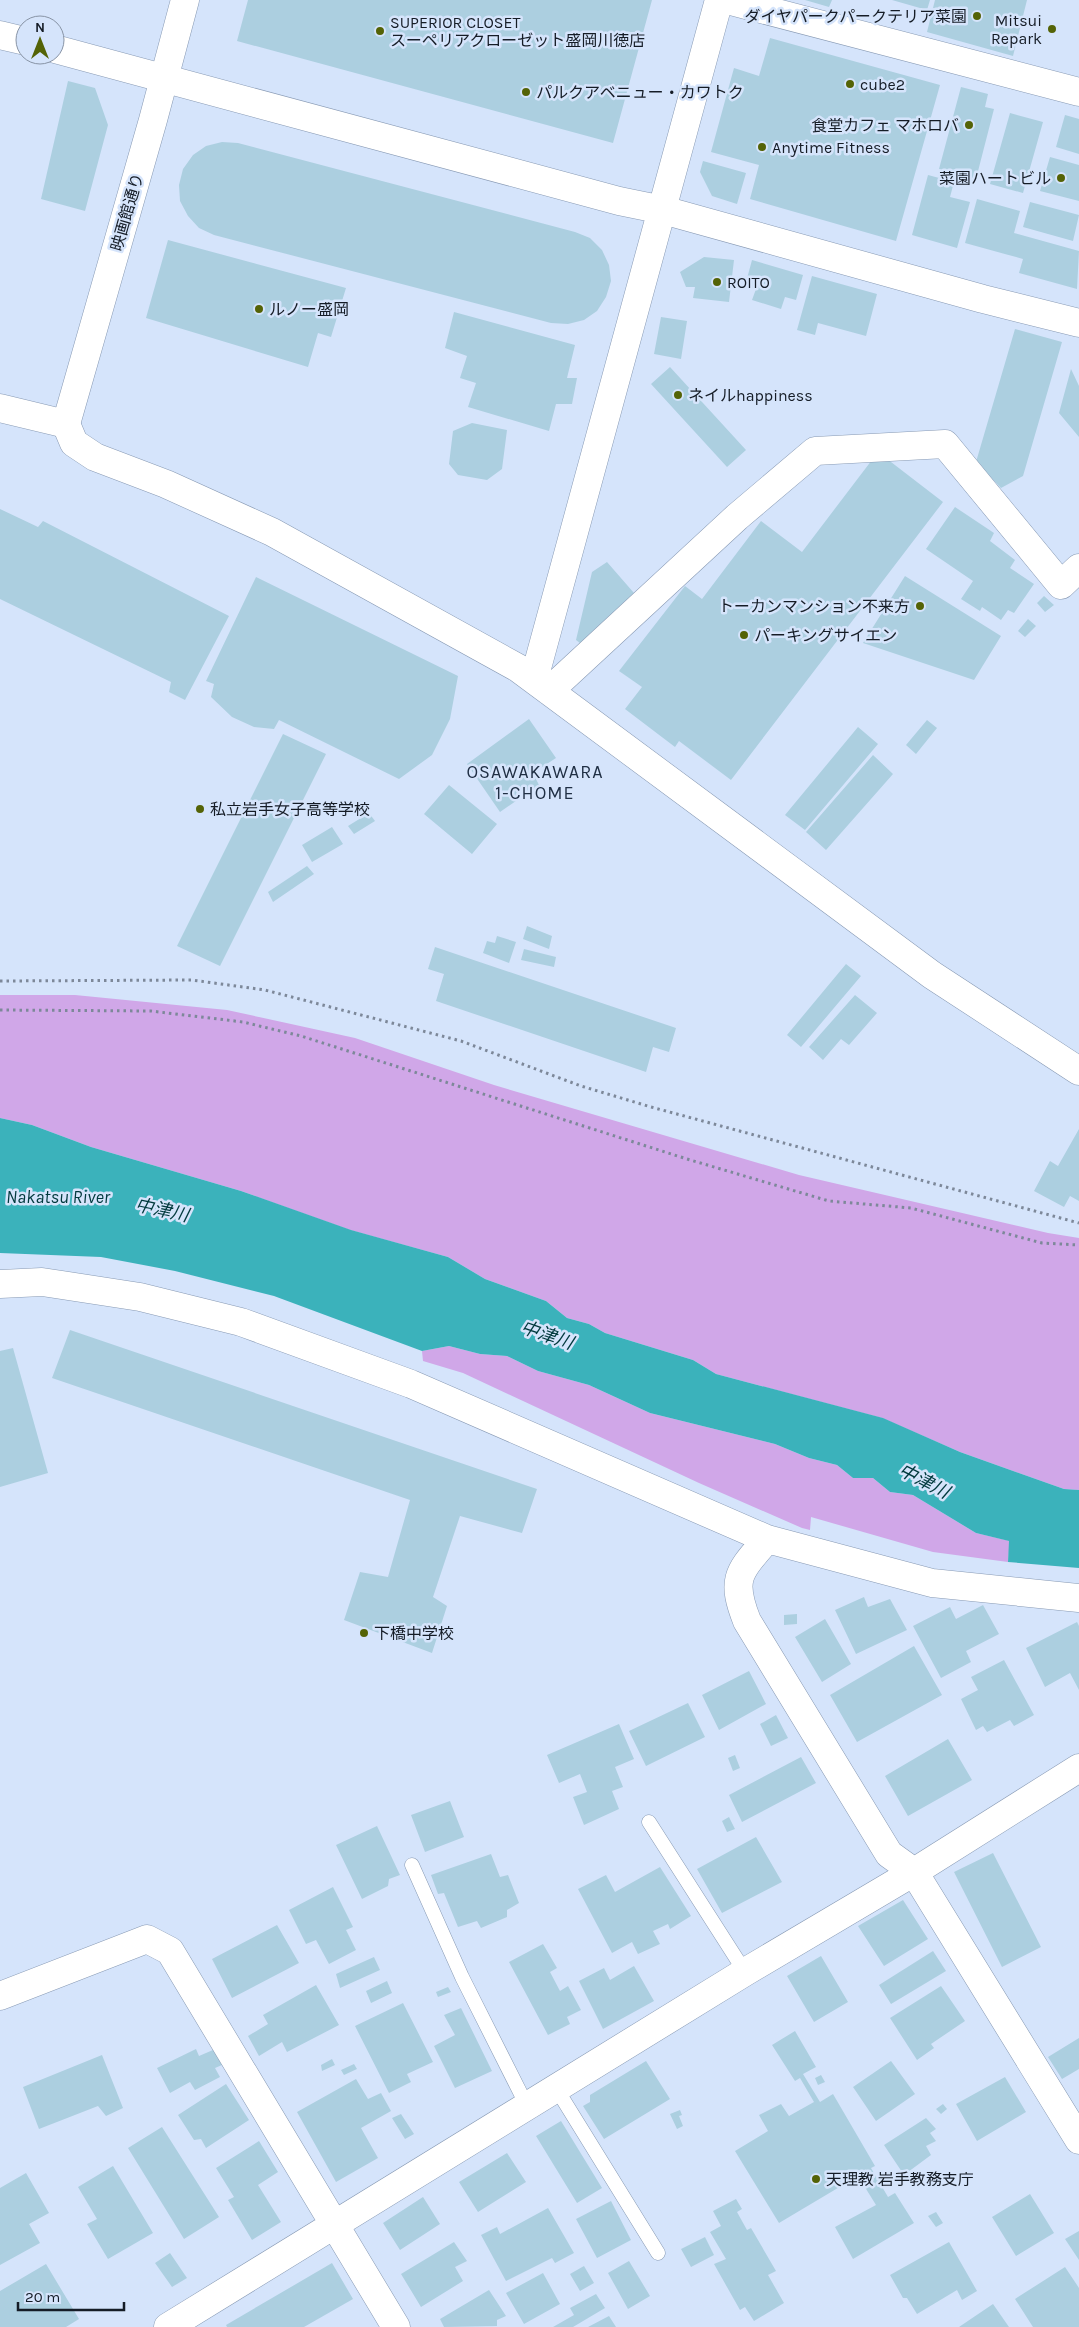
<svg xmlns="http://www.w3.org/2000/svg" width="1079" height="2327" font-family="Karla,'Noto Sans JP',sans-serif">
<rect width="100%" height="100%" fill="#d5e4fb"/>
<path fill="#d0a7e8" d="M0,995H75L227,1010L355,1038L494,1085L799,1175L1048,1233L1079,1238V1490L1064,1489L960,1452L882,1418L716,1374L693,1360L605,1333L589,1324L567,1318L546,1301L485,1279L448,1257L350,1230L241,1191L91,1147L32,1125L0,1118Z
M449,1346L480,1354L507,1356L538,1371L589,1385L650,1413L775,1444L809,1458L837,1465L853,1478H873L890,1492L913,1495L976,1533L1010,1541L1008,1562L933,1552L811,1517L810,1530L802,1528L699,1483L463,1373L423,1361L422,1351Z"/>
<path fill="#3bb2bb" d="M0,1118L32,1125L91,1147L241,1191L351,1230L448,1257L485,1279L546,1301L567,1318L589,1324L605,1333L693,1360L716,1374L883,1418L960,1452L1064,1489L1079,1490V1568L1008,1562L1009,1541L976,1533L913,1495L890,1492L873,1478H853L837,1465L809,1458L775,1444L650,1413L589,1385L538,1371L507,1356L480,1354L449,1346L422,1351L274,1296L175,1271L101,1257L0,1253Z"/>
<path fill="#accfe0" d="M248,0H652L613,143L237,41Z
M805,0H832L829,7Z
M892,0H930L927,10Z
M935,0H1027L1013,56L927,32Z
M770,38L940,85L896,241L750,199L759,165L711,152L734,68L759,76Z
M68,81L95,88L108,125L85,211L41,199Z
M961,87L988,94L985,107L994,109L976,179L939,169Z
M1010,113L1043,122L1023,193L990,184Z
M1065,115L1079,119V154L1056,147Z
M222,142L238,143L575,232L590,238L602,250L609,265L611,281L606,297L597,311L584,320L568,324L551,323L214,235L199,228L188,216L180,201L179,185L183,169L193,155L206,146Z
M1050,157L1079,165V201L1040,191Z
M703,161L746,173L737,204L712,196L700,172Z
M928,175L954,182L950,197L970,202L957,248L912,235Z
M977,199L1020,211L1014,233L1079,251L1077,289L1019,273L1023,259L965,243Z
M1030,202L1079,215L1073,241L1023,227Z
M168,240L346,288L331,337L318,333L308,367L146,318Z
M704,257L734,260L729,302L693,298L695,287H686L680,272Z
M752,260L803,275L796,300L785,297L781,309L752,300L756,289L745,286Z
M812,276L877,294L866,336L818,323L815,335L797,330Z
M454,312L575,345L567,378H577L572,404H556L549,431L468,407L476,383L460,378L467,356L445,348Z
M661,317L687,321L681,359L654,354Z
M1015,329L1062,342L1023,476L1001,488L976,462Z
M670,367L746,450L727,467L651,384Z
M1071,369L1079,386V437L1059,413Z
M472,423L507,430L502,469L487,480L458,475L449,464L453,431Z
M878,452L943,502L731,780L679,741L675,747L625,709L642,687L619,671L685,586L702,599L761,521L802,552Z
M955,507L994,533L990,541L1015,560L1010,568L1034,584L1014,613L1008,610L1001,620L982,607L980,611L961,599L973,581L926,549Z
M0,509L38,527L43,521L229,616L185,700L169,692L171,682L0,599Z
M607,562L634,593L580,643L576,640L592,572Z
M905,576L1001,636L974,680L863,643Z
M256,577L458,676L450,719L432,755L399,779L279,720L274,729L254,727L232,717L211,697L214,684L206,681Z
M1044,596L1054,605L1045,612L1037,603Z
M1028,619L1036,626L1025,637L1018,631Z
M529,719L556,758L533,773L539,785L500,812L467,764Z
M927,720L937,728L916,754L906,745Z
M858,727L878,744L805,830L785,815Z
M283,734L326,754L220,966L177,946Z
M873,755L893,774L826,850L806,832Z
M449,785L497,824L472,854L424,814Z
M369,813L375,821L354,834L348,826Z
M332,827L343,844L312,862L302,845Z
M307,866L314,874L273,902L268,892Z
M527,926L552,936L549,949L523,939Z
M497,936L516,942L509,963L483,953L487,941L495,943Z
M435,947L676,1028L669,1052L653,1047L646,1072L436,1001L444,974L428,969Z
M524,949L556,957L554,967L521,960Z
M846,964L861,976L801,1047L787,1035Z
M855,995L877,1013L849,1045L841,1039L823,1060L809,1047Z
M1079,1129V1201L1070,1196L1064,1207L1034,1191L1050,1161L1058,1166Z
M70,1330L537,1489L522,1533L460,1516L433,1597L447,1606L432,1653L344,1620L360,1572L388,1577L410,1500L52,1378Z
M13,1348L48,1473L0,1487V1351Z
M864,1597L868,1607L890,1599L907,1630L856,1654L835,1610Z
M983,1605L999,1634L966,1651L971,1662L941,1678L913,1626L950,1607L956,1619Z
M797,1614V1624L784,1625V1615Z
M825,1619L851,1664L822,1682L795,1637Z
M1077,1622L1079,1626V1690L1070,1673L1045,1687L1026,1648Z
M914,1646L942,1695L857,1742L830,1695Z
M1004,1660L1034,1715L1014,1726L1010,1720L987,1732L983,1726L976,1730L961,1699L978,1690L971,1677Z
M749,1671L766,1704L719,1730L702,1695Z
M688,1703L705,1737L646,1766L629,1731Z
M776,1715L788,1738L771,1746L760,1724Z
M619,1724L634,1759L615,1767L623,1787L612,1791L619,1809L584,1825L573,1797L587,1792L580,1774L559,1783L547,1755Z
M948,1739L972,1780L908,1816L885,1776Z
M735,1755L740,1768L733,1771L728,1758Z
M801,1757L816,1783L742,1822L729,1795Z
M450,1801L464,1837L425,1852L411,1815Z
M729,1817L735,1829L727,1832L722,1821Z
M377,1826L400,1875L389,1879L388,1886L362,1899L336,1845Z
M756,1837L782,1882L722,1913L697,1869Z
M993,1853L1041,1947L1002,1967L954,1872Z
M491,1854L500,1877L508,1875L519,1903L507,1910V1917L481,1928L477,1921L458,1927L444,1893L438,1894L431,1875Z
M660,1867L691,1916L670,1929L668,1924L653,1931L660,1944L638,1954L632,1942L612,1953L578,1889L606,1875L615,1892Z
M333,1887L353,1927L346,1930L356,1950L329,1964L316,1940L306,1944L289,1910Z
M903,1900L928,1939L884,1966L858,1926Z
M277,1925L299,1963L232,1998L212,1959Z
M543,1944L557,1968L550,1972L560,1991L568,1986L581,2010L567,2017L570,2024L548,2035L509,1962Z
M933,1951L946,1971L891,2004L879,1985Z
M821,1956L848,2002L814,2022L787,1976Z
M374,1957L380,1970L340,1988L336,1974Z
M634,1966L654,2001L603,2029L579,1981L604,1968L610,1980Z
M387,1981L392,1993L371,2003L366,1991Z
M316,1985L339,2025L287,2052L282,2042L259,2056L248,2036L268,2024L263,2015Z
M941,1986L965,2021L931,2044L934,2048L917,2060L890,2018Z
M448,1987L451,1992L438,1997L436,1992Z
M403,2003L433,2062L407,2074L411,2082L389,2093L355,2026Z
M461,2008L492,2071L455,2088L434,2046L455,2035L444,2015Z
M795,2031L816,2067L803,2074L820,2102L833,2094L875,2166L871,2168L888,2197L895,2193L914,2223L853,2259L835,2227L876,2205L858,2176L779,2223L735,2151L768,2131L759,2115L781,2104L789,2116L814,2102L800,2078L795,2081L772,2045Z
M1079,2038V2069L1062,2079L1048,2057Z
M196,2049L199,2056L213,2050L222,2065L215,2068L220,2077L195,2090L190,2082L170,2093L157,2068Z
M102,2055L123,2108L106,2116L98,2106L39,2129L23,2087Z
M332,2059L335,2065L322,2071L321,2065Z
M646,2061L670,2099L604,2139L583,2106L590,2102V2095Z
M891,2061L915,2094L876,2121L853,2087Z
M354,2064L357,2069L344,2075L341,2070Z
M821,2075L825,2082L818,2085L815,2078Z
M1005,2077L1026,2112L977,2141L956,2104Z
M356,2079L368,2099L381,2093L391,2111L361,2128L378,2158L336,2182L297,2112Z
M226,2084L249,2120L206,2148L201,2139L194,2140L178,2115Z
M943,2104L947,2109L941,2114L936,2109Z
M680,2110L682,2115L679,2116L683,2126L677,2129L670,2114Z
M401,2114L414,2134L405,2139L392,2118Z
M926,2118L936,2129L930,2133L936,2141L926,2146L931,2155L904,2175L884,2145Z
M561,2121L602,2188L577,2203L536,2136Z
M162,2127L219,2217L184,2239L128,2148Z
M259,2141L278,2172L258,2185L281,2222L252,2240L228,2200L234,2197L216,2168Z
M507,2153L526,2182L478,2212L459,2182Z
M113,2166L153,2233L108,2259L87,2224L97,2219L78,2187Z
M26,2173L49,2213L29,2224L40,2243L0,2265V2188Z
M1030,2194L1054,2233L1016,2256L992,2217Z
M423,2197L440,2224L400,2250L383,2223Z
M736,2199L742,2209L737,2212L747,2230L751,2228L776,2271L768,2275L784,2303L754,2321L745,2307L740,2310L714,2264L726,2259L710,2232L721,2226L713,2211Z
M611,2201L631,2240L597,2258L576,2219Z
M548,2208L574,2253L555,2263L552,2258L506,2281L481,2235L497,2227L500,2234Z
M936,2212L943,2223L936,2227L928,2216Z
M1079,2231V2260L1065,2239Z
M705,2237L714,2255L691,2267L681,2249Z
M454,2242L467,2261L455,2267L463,2281L421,2307L401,2274Z
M949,2242L977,2291L962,2300L957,2290L917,2314L907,2298H903L890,2275Z
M170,2253L187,2278L172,2287L155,2263Z
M629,2261L650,2296L628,2309L608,2273Z
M332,2263L353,2299L304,2327H227L226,2325Z
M46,2264L79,2319L66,2327H0V2291Z
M584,2266L594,2283L580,2291L570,2274Z
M1065,2267L1079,2288V2327H1033L1015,2299Z
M543,2273L560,2304L524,2324L506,2293Z
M489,2290L506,2316L497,2320V2326L444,2327L440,2319Z
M596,2294L605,2308L573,2327H553L574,2315L570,2308Z
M993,2304L1009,2327H959Z
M609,2316L616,2327H588Z"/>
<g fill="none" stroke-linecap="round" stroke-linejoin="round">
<defs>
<path id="service" d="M649,1822L745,1972
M412,1865L462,1977L527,2106
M556,2088L658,2253"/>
<path id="minor" d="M727,0L1079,92
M0,35L25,41
M55,49L619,201L663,210L983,299L1079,323
M66,424L74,443L95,457L166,484L272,532L518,668L932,975L1079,1071
M534,679L719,0
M549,691L737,517L815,451L945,444L1061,585L1079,568
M0,1284L42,1282L140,1297L241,1322L411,1384L767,1539L932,1583L1079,1598
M767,1539C739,1572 730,1578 747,1621L889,1854L914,1872L1079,2140
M0,1996L147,1939L170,1951L396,2327
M168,2327L745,1972L914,1872L1079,1768"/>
<path id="tertiary" d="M0,408L66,424L153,120L185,0"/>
</defs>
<use href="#service" stroke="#889ab4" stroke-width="15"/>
<use href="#minor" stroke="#889ab4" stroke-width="29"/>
<use href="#tertiary" stroke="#889ab4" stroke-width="29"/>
<path stroke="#7d8899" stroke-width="3" stroke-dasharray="2.5 4" stroke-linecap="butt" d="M0,981L192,980L265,990L461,1041L581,1086L651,1107L1079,1223
M0,1010L151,1011L243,1022L301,1036L687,1159L829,1201L911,1208L1042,1243L1079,1245"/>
<use href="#service" stroke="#fff" stroke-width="14"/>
<use href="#minor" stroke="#fff" stroke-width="28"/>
<use href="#tertiary" stroke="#fff" stroke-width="28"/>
</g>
<g fill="#546306" stroke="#d5e4fb" stroke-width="2">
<circle cx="977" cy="16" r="5"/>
<circle cx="1052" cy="29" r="5"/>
<circle cx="380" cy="31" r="5"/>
<circle cx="850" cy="84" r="5"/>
<circle cx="526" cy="92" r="5"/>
<circle cx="969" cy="125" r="5"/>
<circle cx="762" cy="147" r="5"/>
<circle cx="1061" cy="178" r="5"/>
<circle cx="717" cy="282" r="5"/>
<circle cx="259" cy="309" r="5"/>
<circle cx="678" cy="395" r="5"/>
<circle cx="920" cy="606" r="5"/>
<circle cx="744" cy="635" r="5"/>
<circle cx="200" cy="809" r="5"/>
<circle cx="364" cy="1633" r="5"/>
<circle cx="816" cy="2179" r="5"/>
</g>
<g text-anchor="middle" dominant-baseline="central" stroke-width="5" stroke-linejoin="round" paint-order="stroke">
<g font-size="16" fill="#151c26" stroke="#d5e4fb" text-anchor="start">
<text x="967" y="16" text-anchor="end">ダイヤパークパークテリア菜園</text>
<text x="1042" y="20" text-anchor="end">Mitsui<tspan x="1042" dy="18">Repark</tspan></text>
<text x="390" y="22">SUPERIOR CLOSET<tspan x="390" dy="18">スーペリアクローゼット盛岡川徳店</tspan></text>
<text x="860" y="84">cube2</text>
<text x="536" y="92">パルクアベニュー・カワトク</text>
<text x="959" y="125" text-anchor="end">食堂カフェ マホロバ</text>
<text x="772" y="147">Anytime Fitness</text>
<text x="1051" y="178" text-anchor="end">菜園ハートビル</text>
<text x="727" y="282">ROITO</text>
<text x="269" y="309">ルノー盛岡</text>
<text x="688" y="395">ネイルhappiness</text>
<text x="910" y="606" text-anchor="end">トーカンマンション不来方</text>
<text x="754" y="635">パーキングサイエン</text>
<text x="210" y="809">私立岩手女子高等学校</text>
<text x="374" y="1633">下橋中学校</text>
<text x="826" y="2179">天理教 岩手教務支庁</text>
</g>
<g font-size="16" fill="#151c26" stroke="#d5e4fb">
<text transform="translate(127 212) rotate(-74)">映画館通り</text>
</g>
<g font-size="18" letter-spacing="1" fill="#202f44" stroke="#d5e4fb">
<text x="535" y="772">OSAWAKAWARA<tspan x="535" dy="21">1-CHOME</tspan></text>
</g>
<g font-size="18" font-style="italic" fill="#00393d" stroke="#d5e4fb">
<text x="58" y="1197">Nakatsu River</text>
<text transform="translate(162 1210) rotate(12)">中津川</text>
<text transform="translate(547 1335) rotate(19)">中津川</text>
<text transform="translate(924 1481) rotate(27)">中津川</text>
</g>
</g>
<g transform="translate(40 40)"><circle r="24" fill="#d5e4fb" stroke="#8894a6"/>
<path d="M0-4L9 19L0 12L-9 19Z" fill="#546306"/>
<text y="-8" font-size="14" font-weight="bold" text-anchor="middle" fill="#151c26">N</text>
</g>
<path d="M18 2302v8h106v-8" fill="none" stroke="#151c26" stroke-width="2.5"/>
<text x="25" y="2302" font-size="15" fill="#151c26" stroke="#d5e4fb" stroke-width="4" paint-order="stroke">20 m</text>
</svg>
